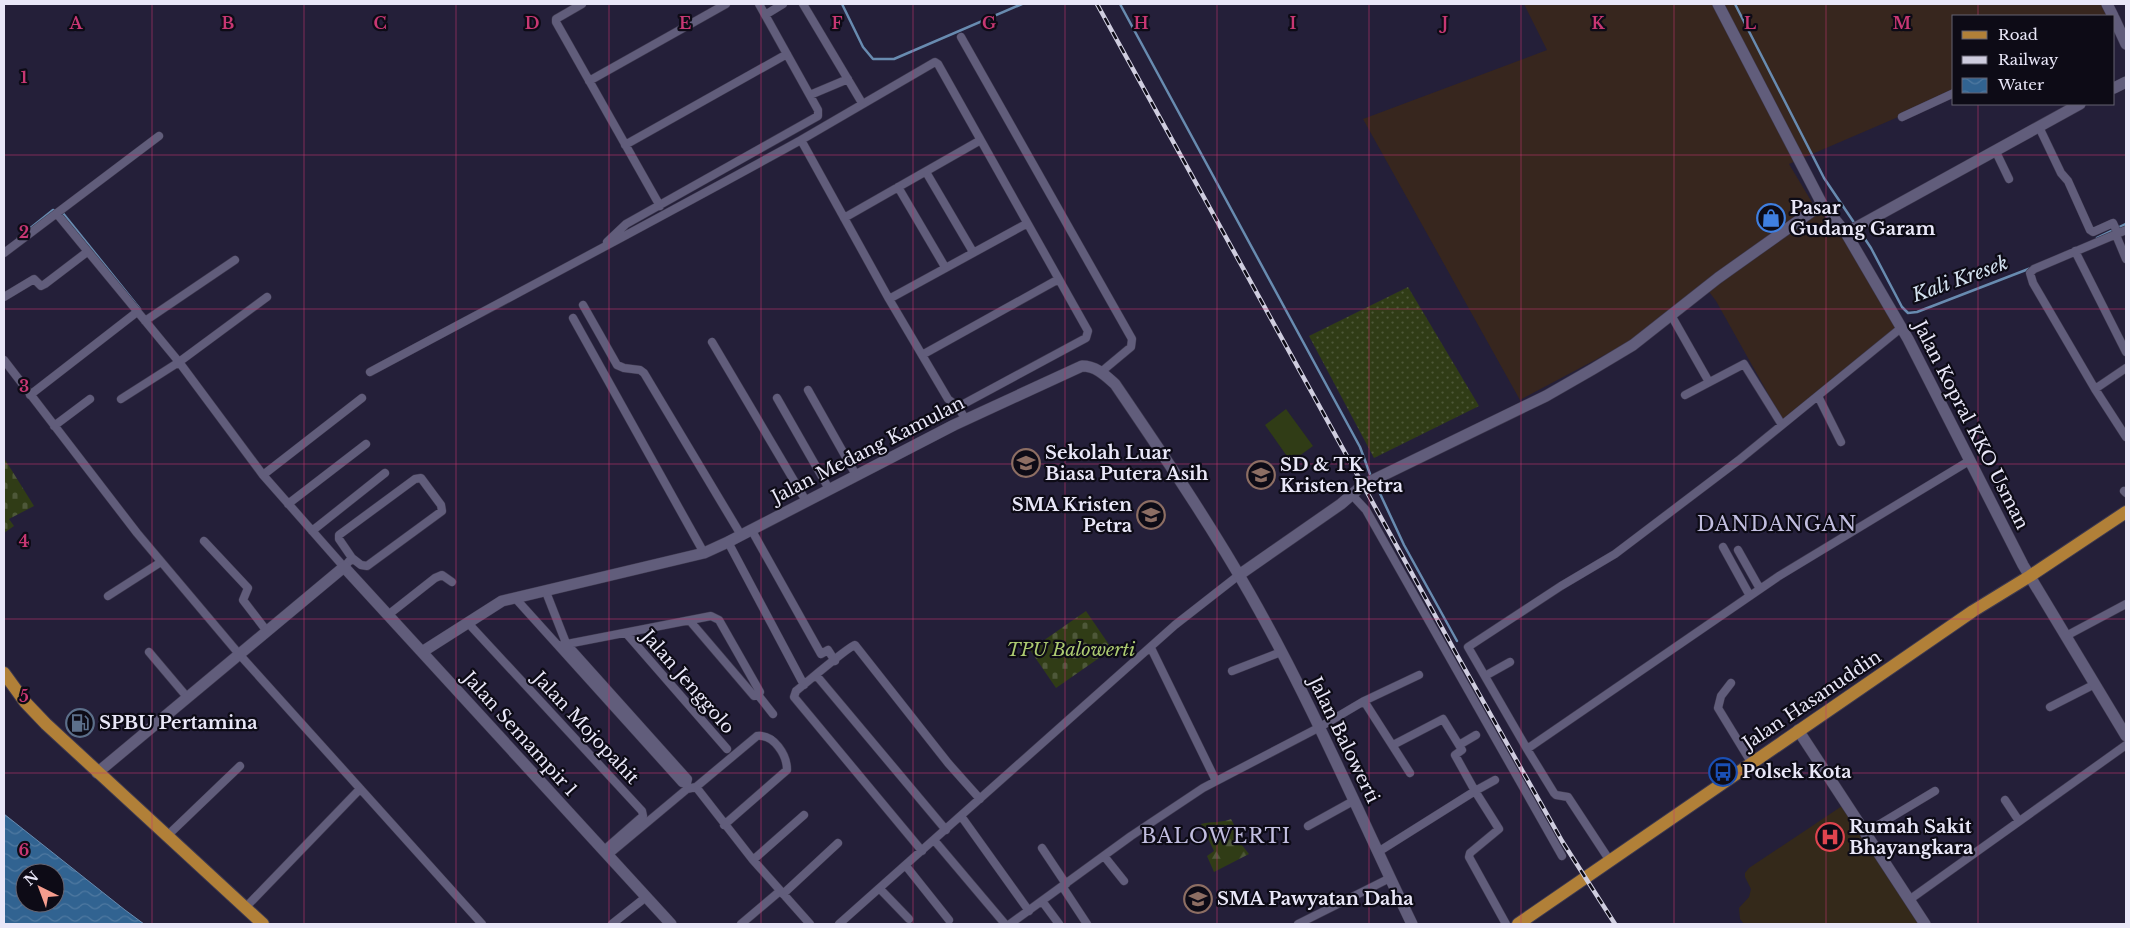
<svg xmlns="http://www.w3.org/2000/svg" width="2130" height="928" font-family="'Libre Baskerville',serif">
<defs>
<pattern id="grass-dots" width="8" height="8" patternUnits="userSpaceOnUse" patternTransform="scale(1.25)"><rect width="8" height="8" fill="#303c16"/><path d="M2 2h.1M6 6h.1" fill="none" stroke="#4e5839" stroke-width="1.8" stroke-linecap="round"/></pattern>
<pattern id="forest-firs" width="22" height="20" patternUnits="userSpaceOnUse" patternTransform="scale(1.25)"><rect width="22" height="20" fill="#303c16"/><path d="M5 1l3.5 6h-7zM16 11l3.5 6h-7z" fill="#4e5839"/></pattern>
<pattern id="cemetery-stones" width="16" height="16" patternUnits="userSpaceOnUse" patternTransform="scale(1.25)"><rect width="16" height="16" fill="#303c16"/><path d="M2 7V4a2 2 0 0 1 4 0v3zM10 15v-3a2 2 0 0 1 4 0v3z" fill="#4e5839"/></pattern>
<pattern id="water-waves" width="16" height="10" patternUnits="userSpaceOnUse" patternTransform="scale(1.25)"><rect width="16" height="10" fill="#316391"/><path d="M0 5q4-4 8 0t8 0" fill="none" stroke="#4f79a1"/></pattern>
</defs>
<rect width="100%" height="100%" fill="#241f39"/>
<path fill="#37261e" d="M1524,4H2107L2113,16H1954V93L1789,164L1813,204L1846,241L1898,327L1784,422L1716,301L1704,285L1629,342L1520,400L1363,119L1547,50Z"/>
<path fill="#34291a" d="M1842,806L1924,924H1744L1740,919L1739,908L1749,897L1751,889L1745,877V873L1749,868Z"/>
<path fill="url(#grass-dots)" d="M1408,287L1479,406L1374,458L1309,336Z"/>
<path fill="url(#forest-firs)" d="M1231,819L1240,836L1241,844L1249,854L1214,872L1207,856L1214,851L1201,824C1212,821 1222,823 1231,819Z"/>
<path fill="url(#cemetery-stones)" d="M4,458L34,506L9,519L14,526L4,533Z
M1086,611L1112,649L1056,688L1030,650Z"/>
<path fill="#303c16" d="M1286,409L1313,446L1291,462L1265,425Z"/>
<path fill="url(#water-waves)" stroke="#688bb0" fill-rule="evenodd" d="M4,814L125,910L144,924H4ZM25,873H55V903H25Z"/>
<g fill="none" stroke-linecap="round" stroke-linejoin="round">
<path stroke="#688bb0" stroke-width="2.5" d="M842,4L863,47L873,59H894L1022,4
M1120,4L1360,447L1370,474
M1735,4L1824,178L1855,224
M1859,230L1871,248L1902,307L1908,313L1917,312L2031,268
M18,238L53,210L62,212L140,309
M2097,238L2126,224
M1376,485L1404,545L1457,641"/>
<defs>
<path id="street" d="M582,4L556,19V22L660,206
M803,4L862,103
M765,15L783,4
M961,37L1132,339L1131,347L1101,372
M589,81L726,4
M810,95L848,79
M1902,117L1954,93
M2039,127L2061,173L2068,181L2090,230L2093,232L2113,223L2118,234
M625,145L787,54
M1996,152L2009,179
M926,172L973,252
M898,187L945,267
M57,214L179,362L263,475L344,567L352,558L361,565L367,566L442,511L441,505L421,478L415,479L339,535V539L352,558
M844,218L979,141
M2126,230L2034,269L2030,273L2033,283L2095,389L2126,437
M2116,235L2126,259
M607,242L626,224L818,116V110L759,4
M2075,251L2126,352
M4,253L159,136
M4,297L34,279L41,286L45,284L87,252
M889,299L1026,224
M583,305L617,365L624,368L640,370L644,373L741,535
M1671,315L1709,382
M573,318L704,553
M145,321L235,260
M1901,328L1739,460L1615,554L1561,586L1468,647L1527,749L1779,576L1969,461
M712,342L806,501
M922,355L1057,280
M4,360L137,533L239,654L482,924
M370,372C514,295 658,219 801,140
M2095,389L2126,368
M808,390L856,475
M30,395L137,312
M1685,395L1744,364L1782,425
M1818,396L1841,442
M777,398L829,489
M121,399L179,362L267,297
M949,411L958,407L1086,338L1088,331L938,64L935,62L801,140L889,299L948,399L958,407L966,420
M54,426L90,399
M263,475L362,398
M2124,491L2126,493
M1352,495L1366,510L1562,856
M288,504L366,444
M751,529L821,654L828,650L835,661
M312,531L385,473
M204,541L248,588L243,600L266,630
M728,542L804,685
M1723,547L1750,596
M1738,550L1760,589
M108,596L161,562
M516,599L682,783H687L688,779L566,643L546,592
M388,615L435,578L442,575L452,582
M690,621L754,696L758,695
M468,623L642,811L643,816L603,851
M626,633L727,749
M2066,636L2126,604
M562,645L711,616L719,620L760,692L758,695
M1151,648L1216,781
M149,652L187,697
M1232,671L1281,652
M816,675L946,830
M1485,676L1510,662
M1731,683L1721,696L1718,708L1751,762
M758,695L773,714
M1364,701L1410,773
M2050,707L2095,684
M1393,745L1443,719L1462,750L1455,755L1475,791L1495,780
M1459,745L1476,735
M1527,749L1554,793L1556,795L1568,797L1610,861
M696,787L753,860L810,924
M2005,800L2019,821
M961,816L1029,911
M1308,826L1355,800
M1865,833L1935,791
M167,836L240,766
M934,840L1005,924
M1042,848L1066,884
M922,851L794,697L796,691C805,684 849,646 855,645L948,763L980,799
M1378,852L1475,791L1499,829L1470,853L1469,857L1506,924
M608,855L687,789L696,787L757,736C774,734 787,755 787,770L724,825
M1104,856L1124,881
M753,860L804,815
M906,866L949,920
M1062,886L1087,924
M880,889L909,919
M783,894L838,843
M1909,900L2126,745
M1042,901L1059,924
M245,908L359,790
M612,924L646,897
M741,924L780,891
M839,924L1175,625L1239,575
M1010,924L1131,836L1203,788L1320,727L1364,701L1419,675
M1298,924L1390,878"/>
<path id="secondary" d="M1718,4L1822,204L1846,233L1908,339L2023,565L2126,736
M2107,4L2113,16
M2114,18L2126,44
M2114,88L2126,82
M1846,233L2080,104
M1239,575L1341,504L1363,485L1546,396L1593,369L1633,345L1718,278L1822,204
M422,652L502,601L704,553L728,542L954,425L1082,366C1096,366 1105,375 1115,384C1162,453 1209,522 1250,594C1311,701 1359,814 1412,924
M1798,730L1925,924
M97,773L344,567L671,924"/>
<path id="primary" d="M4,673L25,702L46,724L263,924
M1518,924L1973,611L2030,576L2126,512"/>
</defs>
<use href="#street" stroke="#3e394f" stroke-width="9"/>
<use href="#secondary" stroke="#3e394f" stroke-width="12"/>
<use href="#primary" stroke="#3e394f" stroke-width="14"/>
<use href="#street" stroke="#615d7b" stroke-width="8"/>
<use href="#secondary" stroke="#615d7b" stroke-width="11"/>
<use href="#primary" stroke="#b18038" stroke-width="12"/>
<defs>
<path id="rail" d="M1097,4L1457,655L1562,841L1615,924"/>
</defs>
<use href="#rail" stroke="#cfcddf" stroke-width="4.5"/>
<use href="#rail" stroke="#0d0b16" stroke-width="2.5" stroke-dasharray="8" stroke-linecap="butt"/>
</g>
<path fill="none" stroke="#c83773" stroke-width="1" stroke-opacity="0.55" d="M152,4V924M304,4V924M456,4V924M609,4V924M761,4V924M913,4V924M1065,4V924M1217,4V924M1369,4V924M1521,4V924M1674,4V924M1826,4V924M1978,4V16M1978,104V924M4,155H2126M4,309H2126M4,464H2126M4,619H2126M4,773H2126"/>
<defs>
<symbol id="shop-ring" viewBox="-11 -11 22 22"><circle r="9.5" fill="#0d0b16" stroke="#3f7fe0" stroke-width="1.5"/><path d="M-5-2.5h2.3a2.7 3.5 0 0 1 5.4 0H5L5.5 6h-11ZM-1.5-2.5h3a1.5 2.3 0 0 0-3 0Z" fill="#3f7fe0"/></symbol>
<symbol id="school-ring" viewBox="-11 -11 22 22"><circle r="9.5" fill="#0d0b16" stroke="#8d6e63" stroke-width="1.5"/><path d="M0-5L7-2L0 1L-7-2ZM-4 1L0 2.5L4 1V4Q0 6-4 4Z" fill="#8d6e63"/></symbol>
<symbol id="fuel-ring" viewBox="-11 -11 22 22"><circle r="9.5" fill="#0d0b16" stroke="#5c6f8a" stroke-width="1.5"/><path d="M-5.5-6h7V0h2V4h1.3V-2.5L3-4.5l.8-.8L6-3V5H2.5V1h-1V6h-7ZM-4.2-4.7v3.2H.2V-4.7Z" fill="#5c6f8a"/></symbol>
<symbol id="bus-ring" viewBox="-11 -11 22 22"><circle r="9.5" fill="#0d0b16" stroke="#1a4fb4" stroke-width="1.5"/><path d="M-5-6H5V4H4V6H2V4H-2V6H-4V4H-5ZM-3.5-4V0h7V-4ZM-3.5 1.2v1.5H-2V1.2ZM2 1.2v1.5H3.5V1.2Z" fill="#1a4fb4"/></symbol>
<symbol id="hospital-ring" viewBox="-11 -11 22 22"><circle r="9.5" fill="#0d0b16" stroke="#e0444e" stroke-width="1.5"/><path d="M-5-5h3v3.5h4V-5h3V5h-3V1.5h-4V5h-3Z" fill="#e0444e"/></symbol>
</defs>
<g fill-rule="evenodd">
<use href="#shop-ring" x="1755" y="202" width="32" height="32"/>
<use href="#school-ring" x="1010" y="447" width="32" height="32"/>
<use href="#school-ring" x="1245" y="459" width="32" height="32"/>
<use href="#school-ring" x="1135" y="499" width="32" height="32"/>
<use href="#fuel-ring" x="64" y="707" width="32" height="32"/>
<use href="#bus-ring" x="1707" y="756" width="32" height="32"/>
<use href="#hospital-ring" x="1814" y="821" width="32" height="32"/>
<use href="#school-ring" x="1182" y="883" width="32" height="32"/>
</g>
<g text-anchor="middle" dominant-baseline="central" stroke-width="4.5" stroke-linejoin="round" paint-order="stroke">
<g font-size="18" font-weight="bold" fill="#e9e7f8" stroke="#0d0b16" text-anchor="start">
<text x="1790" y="208">Pasar<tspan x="1790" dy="21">Gudang Garam</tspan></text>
<text x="1045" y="453">Sekolah Luar<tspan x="1045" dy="21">Biasa Putera Asih</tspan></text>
<text x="1280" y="465">SD &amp; TK<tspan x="1280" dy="21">Kristen Petra</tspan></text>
<text x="1132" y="505" text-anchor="end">SMA Kristen<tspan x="1132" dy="21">Petra</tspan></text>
<text x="99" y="723">SPBU Pertamina</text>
<text x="1742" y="772">Polsek Kota</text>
<text x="1849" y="827">Rumah Sakit<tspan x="1849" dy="21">Bhayangkara</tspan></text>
<text x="1217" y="899">SMA Pawyatan Daha</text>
</g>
<g font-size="18" fill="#e9e7f8" stroke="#0d0b16">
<text transform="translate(1971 425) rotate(63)">Jalan Kopral KKO Usman</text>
<text transform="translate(868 450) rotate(-27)">Jalan Medang Kamulan</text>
<text transform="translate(688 682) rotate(49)">Jalan Jenggolo</text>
<text transform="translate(1812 700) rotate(-34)">Jalan Hasanuddin</text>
<text transform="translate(586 728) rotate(47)">Jalan Mojopahit</text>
<text transform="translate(520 734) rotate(48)">Jalan Semampir 1</text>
<text transform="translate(1344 740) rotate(64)">Jalan Balowerti</text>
</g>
<g font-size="18" font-style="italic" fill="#adcb71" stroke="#0d0b16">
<text x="1071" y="650">TPU Balowerti</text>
</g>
<g font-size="19" font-style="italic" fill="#d4e2f0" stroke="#0d0b16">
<text transform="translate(1960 279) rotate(-20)">Kali Kresek</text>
</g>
<g font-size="20" letter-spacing="1" fill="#c2bee0" stroke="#0d0b16">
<text x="1777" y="524">DANDANGAN</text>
<text x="1216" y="836">BALOWERTI</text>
</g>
</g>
<g font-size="16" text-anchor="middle" font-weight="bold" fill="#c83773" stroke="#0d0b16" stroke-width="4.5" stroke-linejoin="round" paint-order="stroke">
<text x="76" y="29">A</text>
<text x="228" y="29">B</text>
<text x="380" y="29">C</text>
<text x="532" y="29">D</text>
<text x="685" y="29">E</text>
<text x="837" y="29">F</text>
<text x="989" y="29">G</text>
<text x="1141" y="29">H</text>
<text x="1293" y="29">I</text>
<text x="1445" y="29">J</text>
<text x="1598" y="29">K</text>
<text x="1750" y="29">L</text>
<text x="1902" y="29">M</text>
<text x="24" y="83">1</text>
<text x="24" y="238">2</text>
<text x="24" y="392">3</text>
<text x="24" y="547">4</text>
<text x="24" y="702">5</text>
<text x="24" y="856">6</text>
</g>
<rect width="2130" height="928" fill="none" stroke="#e9e7f8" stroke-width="10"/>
<rect x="1952" y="15" width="162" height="90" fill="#0d0b16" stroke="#656370"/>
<rect x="1962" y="31" width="25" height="8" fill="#b18038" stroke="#656370"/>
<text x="1998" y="40" font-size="15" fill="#e9e7f8">Road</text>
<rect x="1962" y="56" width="25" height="8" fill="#cfcddf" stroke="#656370"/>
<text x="1998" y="65" font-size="15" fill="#e9e7f8">Railway</text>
<rect x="1962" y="78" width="25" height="15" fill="url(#water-waves)" stroke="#656370"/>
<text x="1998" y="90" font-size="15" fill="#e9e7f8">Water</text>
<g transform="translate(40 888) rotate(318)"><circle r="24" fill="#0d0b16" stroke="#656370"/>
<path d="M0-4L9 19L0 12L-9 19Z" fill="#f59d8e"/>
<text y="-8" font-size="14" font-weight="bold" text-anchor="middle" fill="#e9e7f8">N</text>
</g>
</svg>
